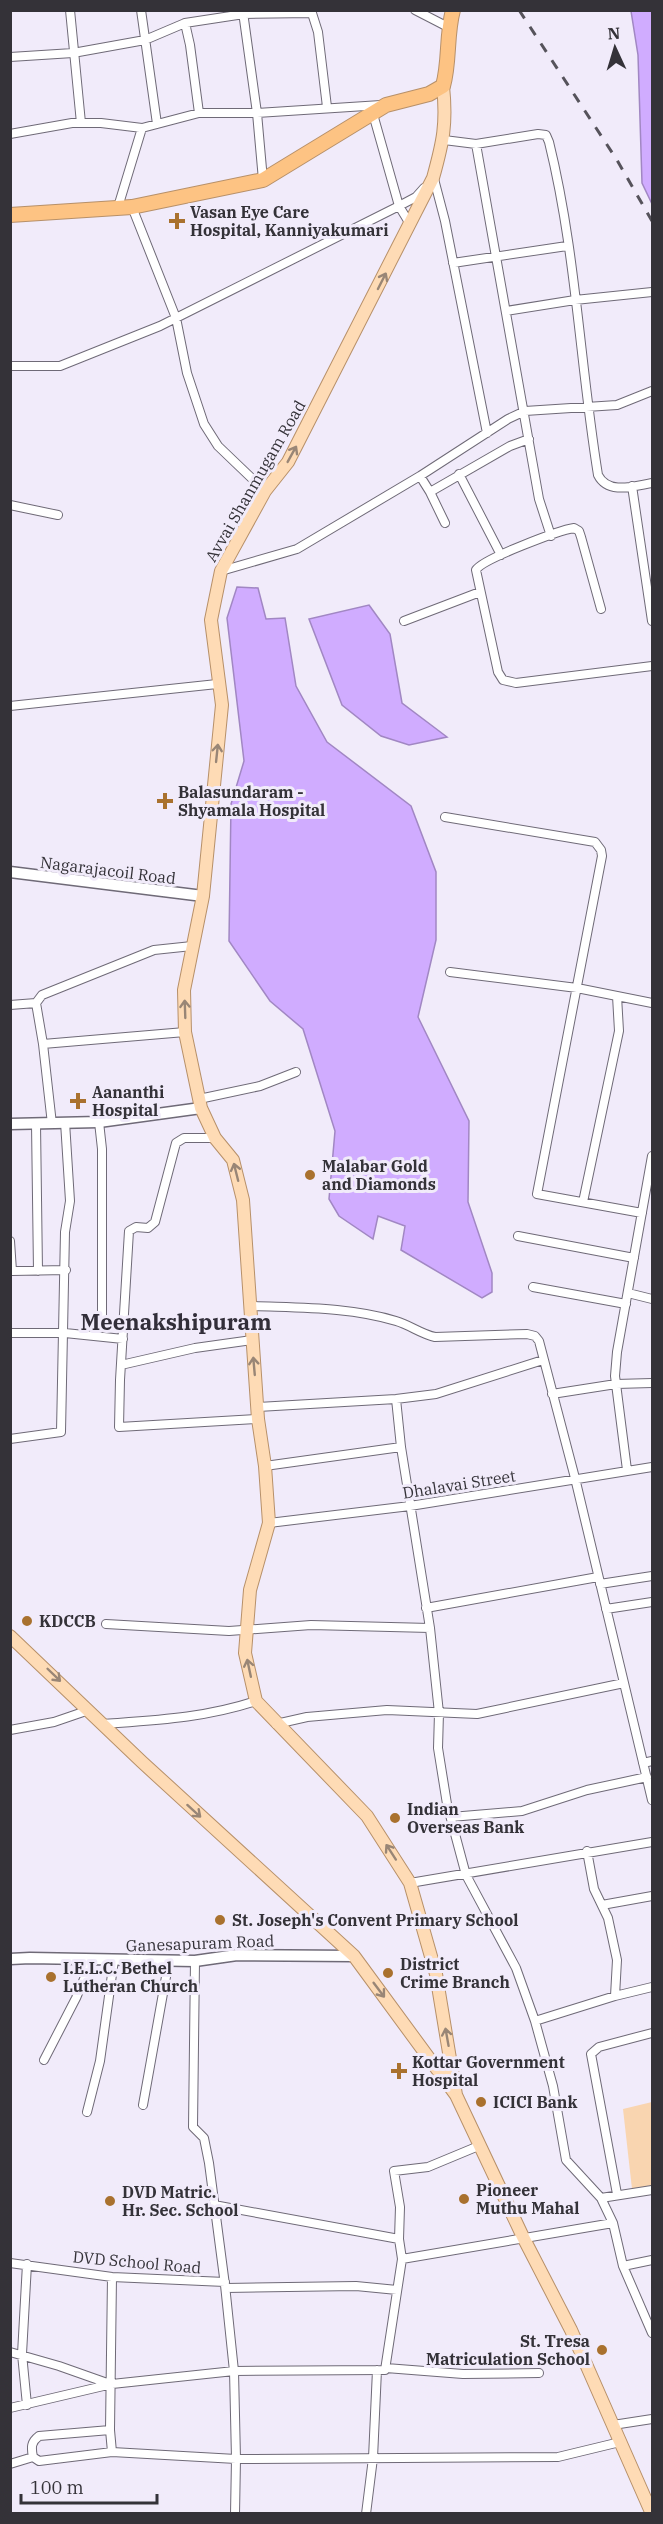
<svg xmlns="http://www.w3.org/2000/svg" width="663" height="2524" font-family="'IBM Plex Serif',serif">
<rect width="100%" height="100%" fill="#f1ebfa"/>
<path fill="#f9d5b0" d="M652,2102V2187L632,2189L623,2109Z"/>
<path fill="#d0acff" stroke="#a187c3" stroke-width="1.5" d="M631,11H652V204L642,183L638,55Z
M237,587L258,588L266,619L285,618L296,686L327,742L411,806L436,872V940L418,1017L469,1121L468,1202L492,1273V1292L482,1298L401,1250L405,1226L378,1216L373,1239L339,1216L329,1199L335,1131L303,1029L270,1001L229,941L231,804L244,761L227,618Z
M369,605L390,634L402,703L447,737L409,745L381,736L342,705L309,619Z"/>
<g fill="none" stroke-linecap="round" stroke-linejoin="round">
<defs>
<path id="street" d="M70,10L81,123
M141,10L157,124
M311,10L318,32L327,107
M415,10L448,27
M243,12L257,113L263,180
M185,23L190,45L199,113
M10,57L73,53L145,40L185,23L244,14L312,13
M373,114L399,206L410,224
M10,134L72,123H101L142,128L199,113H257L381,105
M444,140L476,144L538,134L546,135L549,142C576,251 580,365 598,475C608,495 634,486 652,483
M476,144L539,499L551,536
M434,179L445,221L487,433
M118,207L142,128
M132,207L176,318L187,373L204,424L218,446L265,491
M453,263L567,246
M506,311L575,300L652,292
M10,366H60L160,326L399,206L416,197L424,188
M459,474L501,555
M420,476L430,492L510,446L529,439
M632,486L652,621
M430,492L445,523
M10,505L58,515
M221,571L297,549L420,476L508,419L525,411L617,405L652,391
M601,609L581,537L579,531L574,528C560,530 482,559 476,570L498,672L503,680L516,683L652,666
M404,621L480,592
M10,706L217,684
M445,817L595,842L601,850L602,856L537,1194L642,1213
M450,972L577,988L652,1003
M10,1005L36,1003
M43,1044L185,1032
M199,1099L260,1086L296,1072
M99,1122L102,1149V1316
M36,1124L38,1271
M52,1124L43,1044L36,1003L42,995L154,950L192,946
M215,1138H184L176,1143L155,1222L148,1228L136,1227L129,1231L120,1380L119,1427L258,1419
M583,1202L619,1031L617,996
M518,1236L634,1258
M10,1241L12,1271L66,1270
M533,1287L626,1304
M628,1293L652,1299
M252,1306C300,1308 350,1307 396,1321C410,1325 421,1334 435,1337L527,1334L535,1336L539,1341L575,1478L652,1800
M10,1333H65L123,1339
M121,1365L195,1348L252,1340
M552,1394L616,1384L652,1383
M396,1399L401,1447L430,1628L439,1713L438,1748L447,1804L466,1875L516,1968L535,2021L553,2086L566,2160L601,2198L613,2223L623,2266L652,2333
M258,1407L396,1399L436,1394L543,1360
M10,1439L61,1432L65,1232L70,1201L65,1122
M265,1466L401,1447
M627,1470L615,1376L617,1352L652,1156
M269,1523L410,1506L652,1467
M600,1584L652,1576
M426,1608L598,1577
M606,1609L652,1602
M106,1624L229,1631L311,1625L430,1628
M103,1724C157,1720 204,1718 256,1701
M276,1724L307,1717L387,1710L477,1714L624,1683
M10,1730L54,1722L89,1710
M643,1763L652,1761
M451,1817L522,1811L587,1790L647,1777
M587,1851L594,1889L608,1918L617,1960L615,1996
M410,1883L652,1842
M602,1905L652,1896
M195,1961L193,2127L204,2138L209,2163L225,2285L234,2371L236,2459L558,2457L620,2442
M535,2021L615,1996L652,1987
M44,2060L76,1998L92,1960
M143,2105L169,1960
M87,2112L100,2061L114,1960
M617,2194L591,2054L599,2047L652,2033
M601,2198L652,2190
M214,2205L399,2239L402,2259L613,2223
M399,2239L400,2207L394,2171L428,2167L481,2145
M10,2263L112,2277L225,2282
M27,2264L22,2354L27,2405
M623,2266L652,2260
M112,2277L110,2430L112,2452L236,2459L235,2514
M226,2288L356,2286L397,2290
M10,2352L59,2366L110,2384
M386,2368L463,2374L539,2373
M10,2408L112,2384L234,2371L385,2370L402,2259
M613,2425L652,2419
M110,2430L39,2436C31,2442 31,2447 33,2457L39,2461L112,2452
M10,2464L33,2457
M366,2514L373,2458L377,2370"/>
<path id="secondary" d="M10,872L203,896
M10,1124L99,1122L201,1108
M10,1959L30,1958L195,1961L237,1955L354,1956"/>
<path id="primary" d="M443,86C447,124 443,142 433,178L288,462L265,491L221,571L211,620L222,705L203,896L184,990L185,1032L201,1108L215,1138L233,1160L243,1200L258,1419L265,1466L269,1523L250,1590L245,1653L256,1701L367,1816L410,1883L436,1974L456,2095
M10,1636L142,1762L354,1956L456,2095L523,2237L571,2330L652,2514"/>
<path id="highway" d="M10,215L132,207L263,180L386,105L429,94L443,86C450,61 446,36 453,10"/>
</defs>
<use href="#street" stroke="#6f6a77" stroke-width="10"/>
<use href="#secondary" stroke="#6f6a77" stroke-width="13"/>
<use href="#primary" stroke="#b79069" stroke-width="14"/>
<use href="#highway" stroke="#b79069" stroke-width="16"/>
<use href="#street" stroke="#fff" stroke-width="8"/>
<use href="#secondary" stroke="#fff" stroke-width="10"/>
<use href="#primary" stroke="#fedbb5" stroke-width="12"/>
<use href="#highway" stroke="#fdc383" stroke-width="14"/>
<path stroke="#56535b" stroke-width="3" stroke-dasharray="10 10" stroke-linecap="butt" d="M519,10L617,160L652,221"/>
</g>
<defs><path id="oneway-shaft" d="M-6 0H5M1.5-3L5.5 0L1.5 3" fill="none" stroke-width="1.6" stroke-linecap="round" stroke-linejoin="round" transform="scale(1.5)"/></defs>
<g stroke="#998676">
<use href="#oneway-shaft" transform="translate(382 281) rotate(-63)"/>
<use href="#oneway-shaft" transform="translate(292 454) rotate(-61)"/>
<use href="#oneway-shaft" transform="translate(217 753) rotate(-84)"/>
<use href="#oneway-shaft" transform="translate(185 1009) rotate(-92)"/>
<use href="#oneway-shaft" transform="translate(236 1172) rotate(-104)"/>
<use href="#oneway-shaft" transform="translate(254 1366) rotate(-95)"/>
<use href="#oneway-shaft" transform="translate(249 1668) rotate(-102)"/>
<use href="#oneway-shaft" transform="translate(54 1675) rotate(44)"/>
<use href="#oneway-shaft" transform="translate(194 1811) rotate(42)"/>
<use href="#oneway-shaft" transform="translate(391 1852) rotate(-123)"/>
<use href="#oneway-shaft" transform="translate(379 1990) rotate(53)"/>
<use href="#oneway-shaft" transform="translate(447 2037) rotate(-100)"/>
</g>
<g fill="#a9712e" stroke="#f1ebfa" stroke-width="2">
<path d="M174 212h6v6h6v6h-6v6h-6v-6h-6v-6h6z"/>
<path d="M162 792h6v6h6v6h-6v6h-6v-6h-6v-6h6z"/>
<path d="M75 1092h6v6h6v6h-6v6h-6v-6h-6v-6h6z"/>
<circle cx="310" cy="1175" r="6"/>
<circle cx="27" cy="1621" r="6"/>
<circle cx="395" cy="1818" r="6"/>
<circle cx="220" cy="1920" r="6"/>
<circle cx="388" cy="1973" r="6"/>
<circle cx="51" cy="1977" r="6"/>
<path d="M396 2062h6v6h6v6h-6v6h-6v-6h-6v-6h6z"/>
<circle cx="481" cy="2102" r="6"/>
<circle cx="464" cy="2199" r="6"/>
<circle cx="110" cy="2201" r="6"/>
<circle cx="602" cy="2350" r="6"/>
</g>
<g text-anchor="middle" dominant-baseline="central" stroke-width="6" stroke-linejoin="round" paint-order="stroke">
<g font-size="16" font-weight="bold" fill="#343238" stroke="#f1ebfa" text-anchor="start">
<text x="190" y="212">Vasan Eye Care<tspan x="190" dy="18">Hospital, Kanniyakumari</tspan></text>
<text x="178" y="792">Balasundaram -<tspan x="178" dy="18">Shyamala Hospital</tspan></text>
<text x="92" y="1092">Aananthi<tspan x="92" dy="18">Hospital</tspan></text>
<text x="322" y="1166">Malabar Gold<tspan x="322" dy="18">and Diamonds</tspan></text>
<text x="39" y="1621">KDCCB</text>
<text x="407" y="1809">Indian<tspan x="407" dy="18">Overseas Bank</tspan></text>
<text x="232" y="1920">St. Joseph's Convent Primary School</text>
<text x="400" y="1964">District<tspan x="400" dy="18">Crime Branch</tspan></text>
<text x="63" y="1968">I.E.L.C. Bethel<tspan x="63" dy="18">Lutheran Church</tspan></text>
<text x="412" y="2062">Kottar Government<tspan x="412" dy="18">Hospital</tspan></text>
<text x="493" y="2102">ICICI Bank</text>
<text x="476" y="2190">Pioneer<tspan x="476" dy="18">Muthu Mahal</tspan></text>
<text x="122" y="2192">DVD Matric.<tspan x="122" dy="18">Hr. Sec. School</tspan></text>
<text x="590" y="2341" text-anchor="end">St. Tresa<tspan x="590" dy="18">Matriculation School</tspan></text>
</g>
<g font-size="16" fill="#343238" stroke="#f1ebfa">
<text transform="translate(255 481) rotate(-60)">Avvai Shanmugam Road</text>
<text transform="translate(108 870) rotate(7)">Nagarajacoil Road</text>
<text transform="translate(459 1484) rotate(-9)">Dhalavai Street</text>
<text transform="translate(200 1943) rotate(-2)">Ganesapuram Road</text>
<text transform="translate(137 2262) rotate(5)">DVD School Road</text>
</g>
<g font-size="22" font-weight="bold" fill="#322e39" stroke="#f1ebfa">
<text x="176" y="1321">Meenakshipuram</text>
</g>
</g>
<rect width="663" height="2524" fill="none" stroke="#343238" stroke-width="24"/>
<g transform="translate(615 48) rotate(356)" stroke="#f1ebfa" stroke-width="4.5" paint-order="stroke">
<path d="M0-4.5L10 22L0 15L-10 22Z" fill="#343238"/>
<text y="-9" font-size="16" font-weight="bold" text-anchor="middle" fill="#343238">N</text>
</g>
<path d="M21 2494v9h136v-9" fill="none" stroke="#343238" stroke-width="3"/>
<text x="30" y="2494" font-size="18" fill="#343238" stroke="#f1ebfa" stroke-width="4.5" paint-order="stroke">100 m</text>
</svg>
